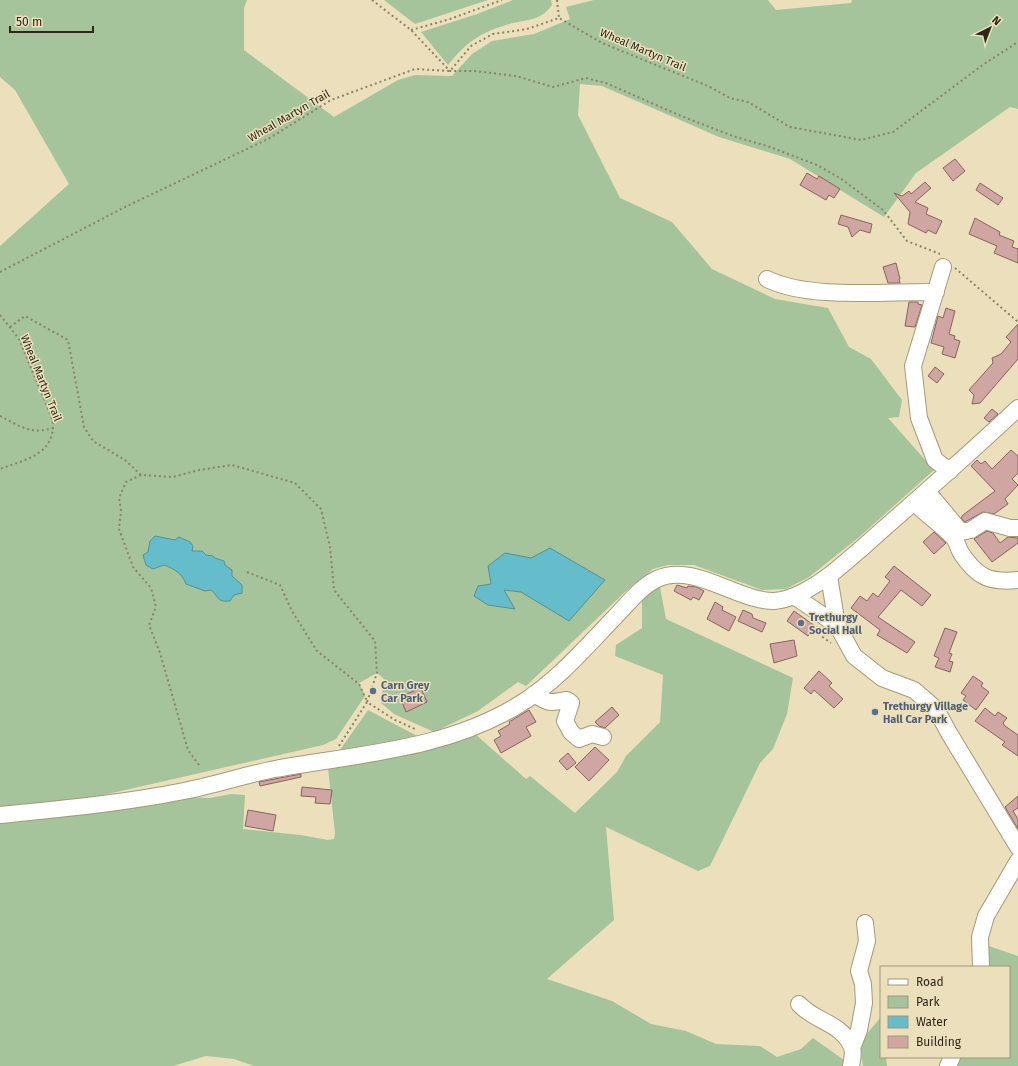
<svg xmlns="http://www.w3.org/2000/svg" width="1018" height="1066" font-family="'Fira Sans',sans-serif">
<rect width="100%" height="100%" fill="#ece0bc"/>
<path fill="#a5c49b" d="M0,0H247L244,8V50L334,117L398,80L415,75L452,76L472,54L492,41L534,34L570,19L566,7L594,0H768L776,10L851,3L852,0H1018V109L1010,107L916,173L884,217L790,159L719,137L602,86L580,84L578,115L620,198L672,222L712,269L775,299L828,308L849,347L871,359L902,400L899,417L888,418L934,470L858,538L809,577L786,589L762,590L694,565H668L653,569L625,592L526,686L518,682L478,711L434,732L394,714L381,703L384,679L377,673L359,683L365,696L336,739L323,745L77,801L0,808V246L69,184L15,90L0,77Z
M384,0H488L415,24Z
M513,0H551L552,5C540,23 522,19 503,26C478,34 465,44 448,65L421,32L477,14Z
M660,587L666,619L793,678L787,714L773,749L760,763L710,866L698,871L606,827L614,920L547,979L612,1001L651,1024L686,1031L716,1044L760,1046L777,1057L801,1049L813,1038L844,1060V1066H254L234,1059L206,1056L173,1066H0V822L178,797L210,798L231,794L245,795L243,829L301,835L328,840L334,839L335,833L328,768L474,733L526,779L530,776L575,813L617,772L626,756L660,722L663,675L615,656L616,645L642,628V598Z
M368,710L421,738L340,750Z
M989,946L1018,956V1066H954L958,1057H1009V967H988Z
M881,1017V1057H886L887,1066H863L859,1043Z"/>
<path fill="#65bdcb" stroke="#549096" d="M155,536L175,540L179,537L190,542L193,546L192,551H202L206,555L213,556L215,558L224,561L225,565L232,570V576L242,585V593L234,595L230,601C215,602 220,597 211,590L205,591L186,584C182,573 174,569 164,565L153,569L146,565L143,555L148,552L150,541Z
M550,548L605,580L569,621L521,592L504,590L515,609L488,605L474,596L478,586L491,584L488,566L505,553L531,558Z"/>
<path fill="#cfa6a2" stroke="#88635f" d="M955,159L965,171L953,181L943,168Z
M807,173L817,179L819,176L840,189L834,198L829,195L826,200L800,185Z
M925,182L931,188L915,202L928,208L926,214L942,221L936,234L928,230L926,233L908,224L910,212L894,193L902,196L909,191L911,194Z
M980,183L1003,198L998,205L976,190Z
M841,215L872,224L870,233L860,230L852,237L848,227L838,224Z
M975,218L1000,232L999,235L1014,241L1012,247L1018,249V263L994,253L997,246L969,234Z
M896,263L900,279H899L900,283H888L883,267Z
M909,302H918V304L922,305L915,327L905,326Z
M946,308L955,311L949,334L955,336L954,339L960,341L955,358L942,354L944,347L931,343L938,316L943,318Z
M1018,324V359L980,403L972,404L974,395L969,390L993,363L992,358L1001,354L1011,342L1006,337Z
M935,367L944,374L937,383L928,376Z
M992,409L998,414L989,422L984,418Z
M1011,450L1018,456V473L1012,479L1018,485L1005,499L1008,504L994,514L983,512L965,522L961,518L963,515L995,491L971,466L977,460L981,464L985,461L992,469Z
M987,531L993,533L1000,543L1008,537L1018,538V543L992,562L974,539Z
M934,532L946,543L934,554L923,542Z
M894,566L931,595L922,606L901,590L878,617L915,642L907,653L877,635L880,630L851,608L860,596L867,601L873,593L878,597L890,581L885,577Z
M677,585L687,588L688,586L696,587L704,591L699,600L693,597L691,600L674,591Z
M715,602L723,607L722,610L736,617L729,631L707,619Z
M743,610L752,614L753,618L766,623L762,632L738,621Z
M794,611L815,626L808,636L787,621Z
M945,628L957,632L949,653L952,654L949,661L953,662L950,672L935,667L939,658L934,656Z
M794,640L797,656L774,663L770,644Z
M819,671L832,683L829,686L843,699L834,708L814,690L811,694L804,688Z
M973,676L983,683L981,686L989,692L976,710L963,700L966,696L961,693Z
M421,688L427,702L406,712L400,697Z
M612,707L619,715L605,728L599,726L595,722Z
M985,708L995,716L998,712L1007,718L1003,723L1005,726L1018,735V756L1002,745L1005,742L975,721Z
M529,710L536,722L526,727L531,736L501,753L494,740L501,736L498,731L510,724L509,722Z
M595,747L609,760L589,781L575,767Z
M568,753L576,763L567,770L559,761Z
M301,774V777L260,786L259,782Z
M302,787L332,790L330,804L315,803L316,797L301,796Z
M1018,796V808L1013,811L1018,819V829L1005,807Z
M248,810L276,815L273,831L245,826Z"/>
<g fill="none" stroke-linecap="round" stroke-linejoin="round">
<defs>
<path id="minor" d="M943,267L913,366L919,418L935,460L950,471
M767,279C809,300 888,291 936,292
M927,491L961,532L971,530L985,521L1010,528H1018
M914,502C926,515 941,524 953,537C957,541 958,548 961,553C977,577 989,583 1018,580
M829,576L837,625L854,656L882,678L914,690L936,709L949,733L1018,847
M794,596L837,625
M534,694C550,704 549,703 567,700L571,703L565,721L571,732L579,739L592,734L603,737
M0,815C61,809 124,803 184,791C215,785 244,775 275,769C358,754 446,750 520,704C556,682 585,648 614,618C627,605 640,587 657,579C694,562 736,601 774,601C793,600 817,585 831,574C854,556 875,536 897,517C938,481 979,445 1018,408
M981,967L980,937L986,916L1018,861
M799,1004C815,1022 841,1022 852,1047C854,1052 852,1061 851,1066
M852,1048L859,1030L864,1003L863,984L859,971L867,941L865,923
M948,1066L952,1057"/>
</defs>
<use href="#minor" stroke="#a59a78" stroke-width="18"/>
<path stroke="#8a8269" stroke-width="2" stroke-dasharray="2 3" stroke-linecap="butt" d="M372,0L411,30L450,71H475L516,76L553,87L586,78L606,83L681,116L733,136L770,147L817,165L840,178L883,210L907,241L940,254
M557,0L559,18
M411,30L450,19L502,0
M955,268L1018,322
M0,272L125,207L268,139L331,100L415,69L450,71L471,46L493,34L527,29L559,18L602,43L708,86L730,98L748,102L790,127L861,140L893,132L984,64L1018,42
M0,315L19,339L53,421C55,455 26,459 0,469
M10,327L25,316L68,340L84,427L93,441L125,460L141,475
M0,416C20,426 30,435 53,428
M247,572L280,585L292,611L317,651L359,684L367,701
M817,627L814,631L831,643
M339,746L367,702L395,720L417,730
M199,765L188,750L160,653L149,625L156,607L151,588L133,567L119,529L121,510L119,498L126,482L141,475L173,477L199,470L232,465L295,483L321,509L330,547L334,590L375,641L377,673L367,702"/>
<use href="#minor" stroke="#fff" stroke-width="16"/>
</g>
<g fill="#5c6f8a" stroke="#ece0bc" stroke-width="1.5">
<circle cx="801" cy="623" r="4"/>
<circle cx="373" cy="691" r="4"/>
<circle cx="875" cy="712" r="4"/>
</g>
<g text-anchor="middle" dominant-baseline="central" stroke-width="3" stroke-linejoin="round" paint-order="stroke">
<g font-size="11" fill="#2c2719" stroke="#ece0bc">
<text transform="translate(643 50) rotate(23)">Wheal Martyn Trail</text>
<text transform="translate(289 116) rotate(-30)">Wheal Martyn Trail</text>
<text transform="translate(41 378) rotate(68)">Wheal Martyn Trail</text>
</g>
<g font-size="11" font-weight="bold" fill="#4e5e75" stroke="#ece0bc" text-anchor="start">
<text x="809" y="617">Trethurgy<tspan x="809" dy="13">Social Hall</tspan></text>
<text x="381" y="685">Carn Grey<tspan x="381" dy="13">Car Park</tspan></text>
<text x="883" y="706">Trethurgy Village<tspan x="883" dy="13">Hall Car Park</tspan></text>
</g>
</g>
<rect x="880" y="966" width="130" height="92" fill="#ece0bc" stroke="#9f967b"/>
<rect x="888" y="979" width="20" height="6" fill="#ffffff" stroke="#9f967b"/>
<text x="916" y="986" font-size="12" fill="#2c2719">Road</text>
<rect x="888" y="996" width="20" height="12" fill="#a5c49b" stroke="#9f967b"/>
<text x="916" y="1006" font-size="12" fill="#2c2719">Park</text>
<rect x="888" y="1016" width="20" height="12" fill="#65bdcb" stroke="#9f967b"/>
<text x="916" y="1026" font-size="12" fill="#2c2719">Water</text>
<rect x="888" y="1036" width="20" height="12" fill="#cfa6a2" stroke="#9f967b"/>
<text x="916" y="1046" font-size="12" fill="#2c2719">Building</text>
<g transform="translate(990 28) rotate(42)" stroke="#ece0bc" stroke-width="3" paint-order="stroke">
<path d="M0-3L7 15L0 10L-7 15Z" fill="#2c2719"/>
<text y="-6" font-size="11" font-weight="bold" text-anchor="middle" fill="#2c2719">N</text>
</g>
<path d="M10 26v6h83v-6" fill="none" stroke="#2c2719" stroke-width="2"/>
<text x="16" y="26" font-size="12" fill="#2c2719" stroke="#ece0bc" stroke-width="3" paint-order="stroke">50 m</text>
</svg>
